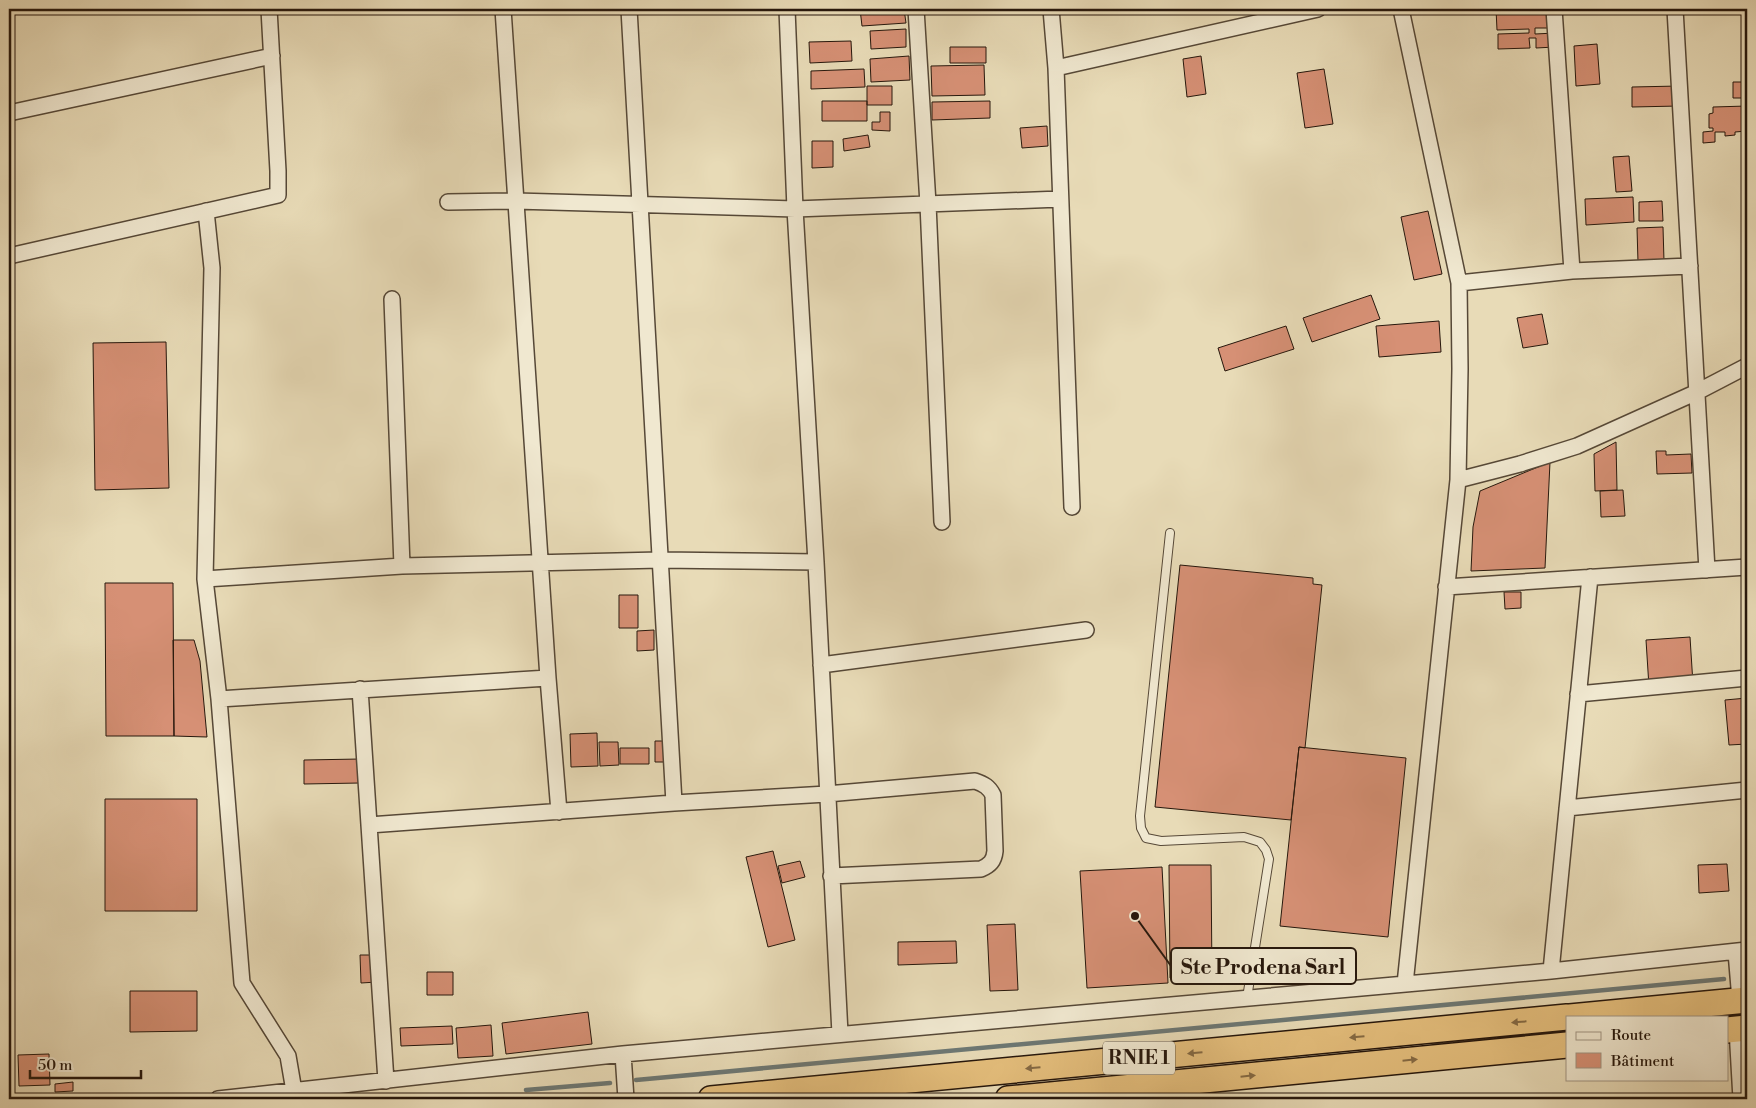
<svg xmlns="http://www.w3.org/2000/svg" width="1756" height="1108" font-family="'Libre Bodoni',serif">
<rect width="100%" height="100%" fill="#e8dbb7"/>
<filter id="stains"><feTurbulence type="fractalNoise" baseFrequency=".004" numOctaves="4"/><feColorMatrix values="0 0 0 0 .2 0 0 0 0 .09 0 0 0 0 .02 0 0 0 .5 -.17"/></filter>
<radialGradient id="worn" r=".72"><stop offset=".6" stop-color="#630" stop-opacity="0"/><stop offset="1" stop-color="#630" stop-opacity=".3"/></radialGradient>
<g fill="none" stroke-linecap="round" stroke-linejoin="round">
<path stroke="#6d7874" stroke-width="4.5" d="M636,1080L1724,979
M526,1090L610,1083"/>
</g>
<path fill="#d69075" stroke="#26170c" d="M860,9H904L906,23L862,26Z
M1496,9H1554V28H1535V34L1555,33V47L1536,48V38H1529L1530,48L1498,49V34L1529,33V29L1497,30Z
M906,29V47L871,49L870,31Z
M851,41L852,61L810,63L809,42Z
M1597,44L1600,84L1576,86L1574,46Z
M950,47H986V63H950Z
M909,56L910,80L871,82L870,59Z
M1201,56L1206,94L1187,97L1183,59Z
M984,65L985,95L932,96L931,66Z
M864,69L865,87L811,89V71Z
M1324,69L1333,124L1305,128L1297,73Z
M1733,82H1742V98H1733Z
M867,86H892V105H867Z
M1679,86V106L1632,107V87Z
M822,101H867V121H822Z
M990,101V118L932,120V102Z
M1747,106V131L1735,132V135L1725,136V132H1715V142L1703,143V132L1713,131V128H1709V114L1713,113V107Z
M880,112H890V131L872,130V122H880Z
M1047,126L1048,146L1022,148L1020,128Z
M868,135L870,147L844,151L843,139Z
M812,141H833V167L812,168Z
M1629,156L1632,191L1616,192L1613,157Z
M1633,197L1634,222L1586,225L1585,199Z
M1662,201L1663,221H1639V202Z
M1428,211L1442,274L1414,280L1401,217Z
M1663,227L1664,261L1638,262L1637,228Z
M1371,295L1380,319L1312,342L1303,318Z
M9,311H11L14,334H9Z
M1542,314L1548,344L1523,348L1517,318Z
M1439,321L1441,352L1379,357L1376,326Z
M1286,326L1294,349L1225,371L1218,348Z
M166,342L169,488L95,490L93,343Z
M1616,442L1617,490L1595,491L1594,454Z
M1656,451H1666V455L1691,454L1692,473L1657,474Z
M1550,462L1545,568L1471,571L1473,527L1480,491Z
M1623,490L1625,516L1601,517L1600,491Z
M1180,565L1313,578V584L1322,585L1305,748L1299,747L1291,820L1155,807Z
M105,583H173L174,736H106Z
M1504,592H1521V608L1505,609Z
M619,595H638V628H619Z
M654,630V650L637,651V631Z
M1690,637L1693,684L1649,687L1646,640Z
M173,640H194L200,661L207,737L174,736Z
M1747,698V744L1729,745L1725,700Z
M597,733L598,766L571,767L570,734Z
M655,741H673V762H655Z
M599,742H618L619,765L600,766Z
M1299,747L1406,758L1388,937L1280,926Z
M620,748H649V764H620Z
M360,759V783L304,784V760Z
M105,799H197V911H105Z
M1744,833H1747V904Z
M773,851L795,940L768,947L746,857Z
M800,861L805,877L782,883L778,866Z
M1727,864L1729,891L1699,893L1698,865Z
M1169,865H1211L1212,978H1170Z
M1162,867L1168,983L1087,988L1080,871Z
M1015,924L1018,990L990,991L987,925Z
M956,941L957,963L898,965V942Z
M360,955H376L377,982L361,983Z
M427,972H453V995H427Z
M130,991H197V1031L130,1032Z
M588,1012L592,1044L506,1054L502,1023Z
M491,1025L493,1056L458,1058L456,1028Z
M452,1026L453,1044L401,1046L400,1028Z
M49,1054L50,1085L19,1086L18,1055Z
M73,1082V1091L55,1092V1084Z"/>
<g fill="none" stroke-linecap="round" stroke-linejoin="round">
<defs>
<path id="service" d="M1170,533L1140,816L1141,828L1146,838L1161,841L1244,837L1260,842L1266,850L1269,859L1247,998"/>
<path id="minor" d="M503,9L548,678L559,812
M629,9L674,803
M787,9L795,209L816,562L840,1034
M916,9L928,204L942,522
M1051,9L1056,68L1072,507
M1401,9L1459,283L1460,369L1458,480L1405,984
M1554,9L1572,271
M1675,9L1707,570
M1056,68L1318,9
M9,113L272,56
M448,202L516,201L795,209L1060,199
M206,211L212,268L205,579L219,699L242,983L288,1056L294,1091
M9,256L278,195V171L269,9
M1459,283L1572,271L1690,266
M392,299L402,566
M1458,480L1520,464L1577,446L1697,392L1747,366
M205,579L402,566L660,560L816,562
M1446,587L1747,567
M821,665L1086,630
M360,689L386,1081
M1578,694L1747,678
M219,699L548,678
M1567,808L1747,790
M369,825L674,803L827,794L975,781C984,784 989,787 993,795L995,851C994,861 990,865 981,869L831,876
M1736,952L1740,1000
M1551,971L1590,577
M1737,1029L1741,1099
M623,1054L626,1099
M218,1099L623,1054L1551,971L1747,950"/>
<path id="trunk" d="M1570,1017L1747,1000
M1727,1030L1747,1028
M711,1099L1567,1017
M1008,1099L1567,1045"/>
</defs>
<use href="#service" stroke="#564837" stroke-width="10"/>
<use href="#minor" stroke="#564837" stroke-width="18"/>
<use href="#trunk" stroke="#26170c" stroke-width="28"/>
<use href="#service" stroke="#f0e8d0" stroke-width="8"/>
<use href="#minor" stroke="#f0e8d0" stroke-width="15"/>
<use href="#trunk" stroke="#e4be7c" stroke-width="25"/>
</g>
<defs><path id="oneway-solid" d="M-6-.8H1V-3.2L6.5 0L1 3.2V.8H-6Z" transform="scale(1.25)"/></defs>
<g fill="#856a44">
<use href="#oneway-solid" transform="translate(1519 1022) rotate(175)"/>
<use href="#oneway-solid" transform="translate(1357 1037) rotate(175)"/>
<use href="#oneway-solid" transform="translate(1195 1053) rotate(175)"/>
<use href="#oneway-solid" transform="translate(1410 1060) rotate(-6)"/>
<use href="#oneway-solid" transform="translate(1033 1068) rotate(175)"/>
<use href="#oneway-solid" transform="translate(1248 1076) rotate(-6)"/>
</g>
<g text-anchor="middle" dominant-baseline="central" stroke-width="4" stroke-linejoin="round" paint-order="stroke">
<rect fill="#f0e8d0" stroke="#635647" stroke-width="1" x="1103" y="1041.5" width="72" height="33" rx="4"/>
<g font-size="19" font-weight="bold" fill="#26170c">
<text x="1139" y="1058">RNIE 1</text>
</g>
</g>
<path fill="none" stroke="#26170c" stroke-width="2" d="M1135 916L1171 966"/>
<circle fill="#26170c" stroke="#f0e8d0" stroke-width="2" cx="1135" cy="916" r="5"/>
<rect fill="#f0e8d0" stroke="#26170c" stroke-width="2" x="1171" y="948" width="185" height="36" rx="5"/>
<g font-size="21" text-anchor="middle" font-weight="bold" fill="#26170c">
<text x="1263" y="974">Ste Prodena Sarl</text>
</g>
<rect width="1756" height="1108" fill="none" stroke="#e8dbb7" stroke-width="30"/>
<rect x="10" y="10" width="1736" height="1088" fill="none" stroke="#26170c" stroke-width="2.5"/>
<rect x="15" y="15" width="1726" height="1078" fill="none" stroke="#26170c"/>
<rect x="1566" y="1016" width="162" height="65" fill="#f0e8d0" stroke="#9f9482"/>
<rect x="1576" y="1032" width="25" height="8" fill="#f0e8d0" stroke="#9f9482"/>
<text x="1611" y="1040" font-size="15" fill="#26170c">Route</text>
<rect x="1576" y="1053" width="25" height="15" fill="#d69075" stroke="#9f9482"/>
<text x="1611" y="1066" font-size="15" fill="#26170c">Bâtiment</text>
<path d="M30 1070v8h111v-8" fill="none" stroke="#26170c" stroke-width="2.5"/>
<text x="38" y="1070" font-size="15" fill="#26170c" stroke="#f0e8d0" stroke-width="4" paint-order="stroke">50 m</text>
<rect width="100%" height="100%" filter="url(#stains)"/>
<rect width="100%" height="100%" fill="url(#worn)"/>
</svg>
